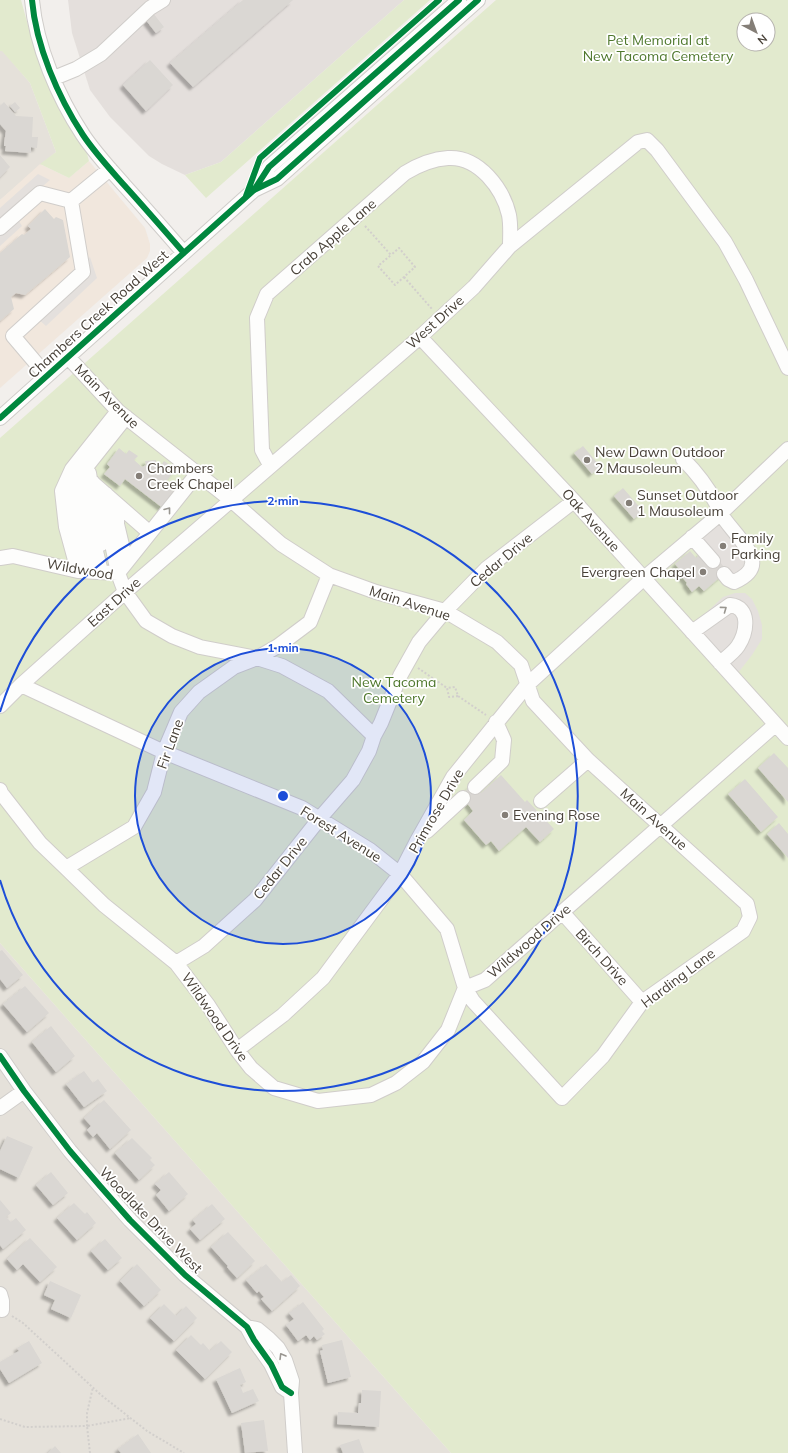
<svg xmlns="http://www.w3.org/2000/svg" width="788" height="1453" font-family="Mulish,sans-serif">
<defs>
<filter id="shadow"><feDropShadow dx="-3.5" dy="3.5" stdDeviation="1" flood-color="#0004"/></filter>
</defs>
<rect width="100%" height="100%" fill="#f2efec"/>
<path fill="#e5e1da" d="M2,50L30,83L56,152L0,200V51Z
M0,943L451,1453H0Z"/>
<path fill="#f1e7dd" d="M89,161L145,228L150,244V251L147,258L0,388V200L40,164L69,178Z"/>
<path fill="#e4dfdc" d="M68,0H404L221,162L185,175L162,164L149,156L110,117L90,90L72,33Z"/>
<path fill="#e2eace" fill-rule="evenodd" d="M0,0H21L31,36L47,77L86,150L89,161L69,178L40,164L56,152L30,83L2,51H0Z
M404,0H430L206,198L185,175L221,162Z
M496,0H788V1453H451L0,943V438ZM744,20H768V44H744Z"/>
<path fill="#e4e0dd" d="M38,174L50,180L13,211L22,226L0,246V208Z
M90,257L97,278L46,326L29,311Z
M727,513L753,576L744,585L734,588L691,542Z
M735,593H745L752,599L758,611L762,625V639L752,655L738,673L694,624L723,597Z"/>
<path fill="#dad7d3" filter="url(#shadow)" d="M243,0H293L193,87L170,63Z
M153,13L164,27L156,33L145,19Z
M150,60L173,85L146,111L123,85Z
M4,102L16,116L33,117L32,137H38L37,148L31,147V153L5,151L6,146H4V143L6,131L0,124V106Z
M15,102L20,108L15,112L10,106Z
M0,155L10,167L0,177Z
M45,209L54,219L56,217L63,220L70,257L25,295L16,293L11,297L14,309L0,321V253L22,234L24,235L31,229L28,226Z
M583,446L600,466L592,474L574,453Z
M119,448L126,454L129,450L138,456L134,460L142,467L146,465L145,461L156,460V464L161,465L164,461L176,469L164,484L177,494L164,509L125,479L120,486L104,474L110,467L107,464Z
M623,488L643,511L634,519L614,496Z
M690,551L696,558L701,553L717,558L727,571L704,591L699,586L692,592L686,584L687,583L679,573L681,571L675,564Z
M774,753L788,768V802L758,768Z
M501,775L525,802L527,800L554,829L540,842L526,827L499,851L491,841L486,845L464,820L473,811L461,795L473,784L481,793Z
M745,779L778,817L761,832L728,794Z
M779,823L788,834V858L767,834Z
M2,950L23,975L7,988L0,979V951Z
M25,986L49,1013L27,1032L3,1004Z
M51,1026L75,1056L56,1072L32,1042Z
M84,1071L93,1083L98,1079L107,1091L84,1107L66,1084Z
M104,1100L131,1130L110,1149L97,1133L93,1137L87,1130L91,1126L84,1118Z
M7,1136L33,1147L19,1178L0,1169V1151Z
M132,1138L152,1158L150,1160L155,1165L139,1180L115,1153Z
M51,1172L68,1193L53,1205L36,1185Z
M169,1172L188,1194L169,1211L156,1195L161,1190L155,1184Z
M0,1200L11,1213L6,1217L11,1222L16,1218L26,1230L3,1249L0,1245Z
M74,1203L85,1214L87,1212L96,1223L77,1240L57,1218Z
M212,1204L225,1219L200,1240L190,1229L196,1224L193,1220Z
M228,1232L255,1261L237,1278L227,1267L228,1266L211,1247Z
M30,1238L57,1267L40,1282L23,1264L17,1270L7,1259Z
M105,1239L122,1258L108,1270L91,1251Z
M137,1264L161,1290L144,1306L120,1281Z
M266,1264L282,1282L291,1275L300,1286L272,1311L261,1299L264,1297L259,1291L257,1293L246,1280Z
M50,1281L81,1295L71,1318L51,1309L55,1300L44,1295Z
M303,1302L324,1329L322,1331L325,1334L317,1340L314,1336L310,1340L306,1335L298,1341L286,1325L294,1319L289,1313Z
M164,1304L176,1316L186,1306L197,1318L174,1341L150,1318Z
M191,1335L201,1345L203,1343L210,1351L221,1341L232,1352L205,1379L176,1350Z
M342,1340L351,1377L328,1383L320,1351L323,1350L322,1345Z
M29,1341L42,1363L9,1383L0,1369V1362L19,1351L17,1348Z
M240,1368L246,1382L240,1385L243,1393L253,1389L259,1401L232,1413L216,1379Z
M362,1390L381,1391L379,1427L337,1424L338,1412L358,1413L359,1403H361Z
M264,1420L268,1451L245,1453L241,1423Z
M138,1434L151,1453H121L118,1449Z
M359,1439L364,1453H343L340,1445Z
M55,1446L61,1453H48Z"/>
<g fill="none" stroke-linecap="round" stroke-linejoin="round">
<defs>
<path id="minor" d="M32,0C36,46 58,97 83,135C95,153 110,169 124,185C144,207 164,230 184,253
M54,78L76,69L101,54L150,8L163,0
M254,190L269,167L459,0
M71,201L110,169
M0,228L40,193L71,201
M420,337L574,501L788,738
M47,376L13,336L83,272L71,201
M0,418L254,190L277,179L478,0
M683,459C696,472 707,486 716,503C718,507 719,511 721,514C727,525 751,548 752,560C754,571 743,578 734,582L728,579L724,574
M270,465L262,450L257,318L267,294L405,173C418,165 433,159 448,158C479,156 503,189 509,215C511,225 510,236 510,246
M89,473L90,479L94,484L150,533
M97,487L93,497L96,526L101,544
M85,488L83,494L87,535L90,546
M106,494L103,500L118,573L125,592L146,621L172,636L200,647L257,658L282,666L328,691L374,736
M117,504V524L126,562
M92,535L101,572
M692,537L713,561
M0,558L13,556L78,571L118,573
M78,571L66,527L62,491L72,469L118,411
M88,571L76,527L73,492L83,471L126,417
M118,573L197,474
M692,632L730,605C751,607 747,632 738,646C734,652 726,658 720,663
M21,685L164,752L302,808L370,850L400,874L447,929L465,988L473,1001L562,1098L603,1056L642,1002L743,931L750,917L747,904L588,760L533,701L521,665L497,642L445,611L376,592L329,575L281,544L231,500L118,411L68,357
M0,706L21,685L125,592L420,337L474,287L510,246L638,142L647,140L657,150L725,242L746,280L788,368
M475,787L502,761L504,740L496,722
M0,790L1,793L40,843L66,868L104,905L176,963L208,1005L237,1050L251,1068L274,1088L318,1101L371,1095L396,1083L423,1062L448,1030L465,988L485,980L775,725
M541,801L588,760
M427,831L463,798
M66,868L134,827L154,792L164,752L181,712L199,692L234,667L257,658L278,646L310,622L329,575
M562,912L642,1002
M176,963L204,946L255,900L320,818L353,780L369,751L374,736L381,723L400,676L419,642L445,611L487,568L574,501
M237,1050L283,1015L323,978L400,874L417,841L453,777L527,685L644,578L720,514L788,449
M0,1056L24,1091L70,1151L100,1186L130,1220L185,1275L247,1327L254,1340L271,1364L282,1387L291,1393
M0,1108L24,1091
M0,1294L2,1301V1310
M247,1327L257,1329L269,1339L278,1348L285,1360L292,1381L291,1393L295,1453"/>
</defs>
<use href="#minor" stroke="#d0cdca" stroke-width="16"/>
<path stroke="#d2cfcc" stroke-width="2" stroke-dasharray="2 2" stroke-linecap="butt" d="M365,226L391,255L378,266L395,285L415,267L399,248L391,255
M404,277L432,309
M418,668L447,688
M458,696L449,697L447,688L455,687L458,696L486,715
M12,1316L23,1323L101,1395L147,1431L184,1453
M0,1419L25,1427L87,1426V1413L93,1387
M90,1453L87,1426L131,1418"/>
<use href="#minor" stroke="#fdfdfc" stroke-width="14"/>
<defs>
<path id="cycleway" d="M32,0C36,46 58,97 83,135C95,153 110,169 124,185C144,207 164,230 184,253
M254,190L269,167L459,0
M246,196L260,158L439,0
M0,418L254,190L277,179L478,0
M0,1056L24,1091L70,1151L100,1186L130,1220L185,1275L247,1327L254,1340L271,1364L282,1387L291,1393"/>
</defs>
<use href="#cycleway" stroke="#fff" stroke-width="8"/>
<use href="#cycleway" stroke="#00873e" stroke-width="6"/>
</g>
<defs><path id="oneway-chevron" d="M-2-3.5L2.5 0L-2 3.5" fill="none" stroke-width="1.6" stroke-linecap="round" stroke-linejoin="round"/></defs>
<g stroke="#999690">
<use href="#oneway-chevron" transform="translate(168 510) rotate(-52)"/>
<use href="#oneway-chevron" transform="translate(724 609) rotate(-36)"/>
<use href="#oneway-chevron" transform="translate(282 1356) rotate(-121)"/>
</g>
<circle cx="283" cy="796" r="148" fill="#1d4ed8" fill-opacity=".12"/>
<g fill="none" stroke="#1d4ed8" stroke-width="2">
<circle cx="283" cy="796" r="148"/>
<path d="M0 712A295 295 0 1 1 0 880"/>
</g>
<g fill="#847e77" stroke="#fff" stroke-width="1.5">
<circle cx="587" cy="460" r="4"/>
<circle cx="139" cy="476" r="4"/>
<circle cx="629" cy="503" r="4"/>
<circle cx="723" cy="546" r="4"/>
<circle cx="703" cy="572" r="4"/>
<circle cx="505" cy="815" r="4"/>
</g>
<g text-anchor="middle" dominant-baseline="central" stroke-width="3.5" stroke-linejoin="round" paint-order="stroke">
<g font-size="14" fill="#4f782d" stroke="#fff">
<text x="658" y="40">Pet Memorial at<tspan x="658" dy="16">New Tacoma Cemetery</tspan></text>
<text x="394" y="682">New Tacoma<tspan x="394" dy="16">Cemetery</tspan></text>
</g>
<g font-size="14" fill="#484138" stroke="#fff">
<text transform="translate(333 237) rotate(-41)">Crab Apple Lane</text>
<text transform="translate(98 314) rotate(-42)">Chambers Creek Road West</text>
<text transform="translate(435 322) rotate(-42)">West Drive</text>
<text transform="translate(107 396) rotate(45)">Main Avenue</text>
<text transform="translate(591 520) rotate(48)">Oak Avenue</text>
<text transform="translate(501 560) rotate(-40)">Cedar Drive</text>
<text transform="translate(80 569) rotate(10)">Wildwood</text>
<text transform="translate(114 602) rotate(-42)">East Drive</text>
<text transform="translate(410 603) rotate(18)">Main Avenue</text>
<text transform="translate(170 744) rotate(-70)">Fir Lane</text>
<text transform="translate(436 811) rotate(-60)">Primrose Drive</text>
<text transform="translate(654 819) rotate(42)">Main Avenue</text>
<text transform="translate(341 834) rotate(32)">Forest Avenue</text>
<text transform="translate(280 868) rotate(-51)">Cedar Drive</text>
<text transform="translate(529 941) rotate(-41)">Wildwood Drive</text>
<text transform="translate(602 957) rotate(48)">Birch Drive</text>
<text transform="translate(678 978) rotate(-37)">Harding Lane</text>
<text transform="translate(215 1017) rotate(55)">Wildwood Drive</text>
<text transform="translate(151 1220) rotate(46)">Woodlake Drive West</text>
</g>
<g font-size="14" fill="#484138" stroke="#fff" text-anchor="start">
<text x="595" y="452">New Dawn Outdoor<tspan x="595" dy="16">2 Mausoleum</tspan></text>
<text x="147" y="468">Chambers<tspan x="147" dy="16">Creek Chapel</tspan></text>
<text x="637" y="495">Sunset Outdoor<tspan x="637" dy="16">1 Mausoleum</tspan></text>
<text x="731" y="538">Family<tspan x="731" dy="16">Parking</tspan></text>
<text x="695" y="572" text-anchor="end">Evergreen Chapel</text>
<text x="513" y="815">Evening Rose</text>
</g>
</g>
<circle cx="283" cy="796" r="6" fill="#1d4ed8" stroke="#fff" stroke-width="2"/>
<g font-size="12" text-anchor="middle" font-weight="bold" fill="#1d4ed8" stroke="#fff" stroke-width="3.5" stroke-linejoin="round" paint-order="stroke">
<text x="283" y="505">2 min</text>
<text x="283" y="652">1 min</text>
</g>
<g transform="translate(756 32) rotate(139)"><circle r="19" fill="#ffffff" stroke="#b6b3af"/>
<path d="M0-3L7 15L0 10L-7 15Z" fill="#847e77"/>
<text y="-6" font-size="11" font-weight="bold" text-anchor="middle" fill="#484138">N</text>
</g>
</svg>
